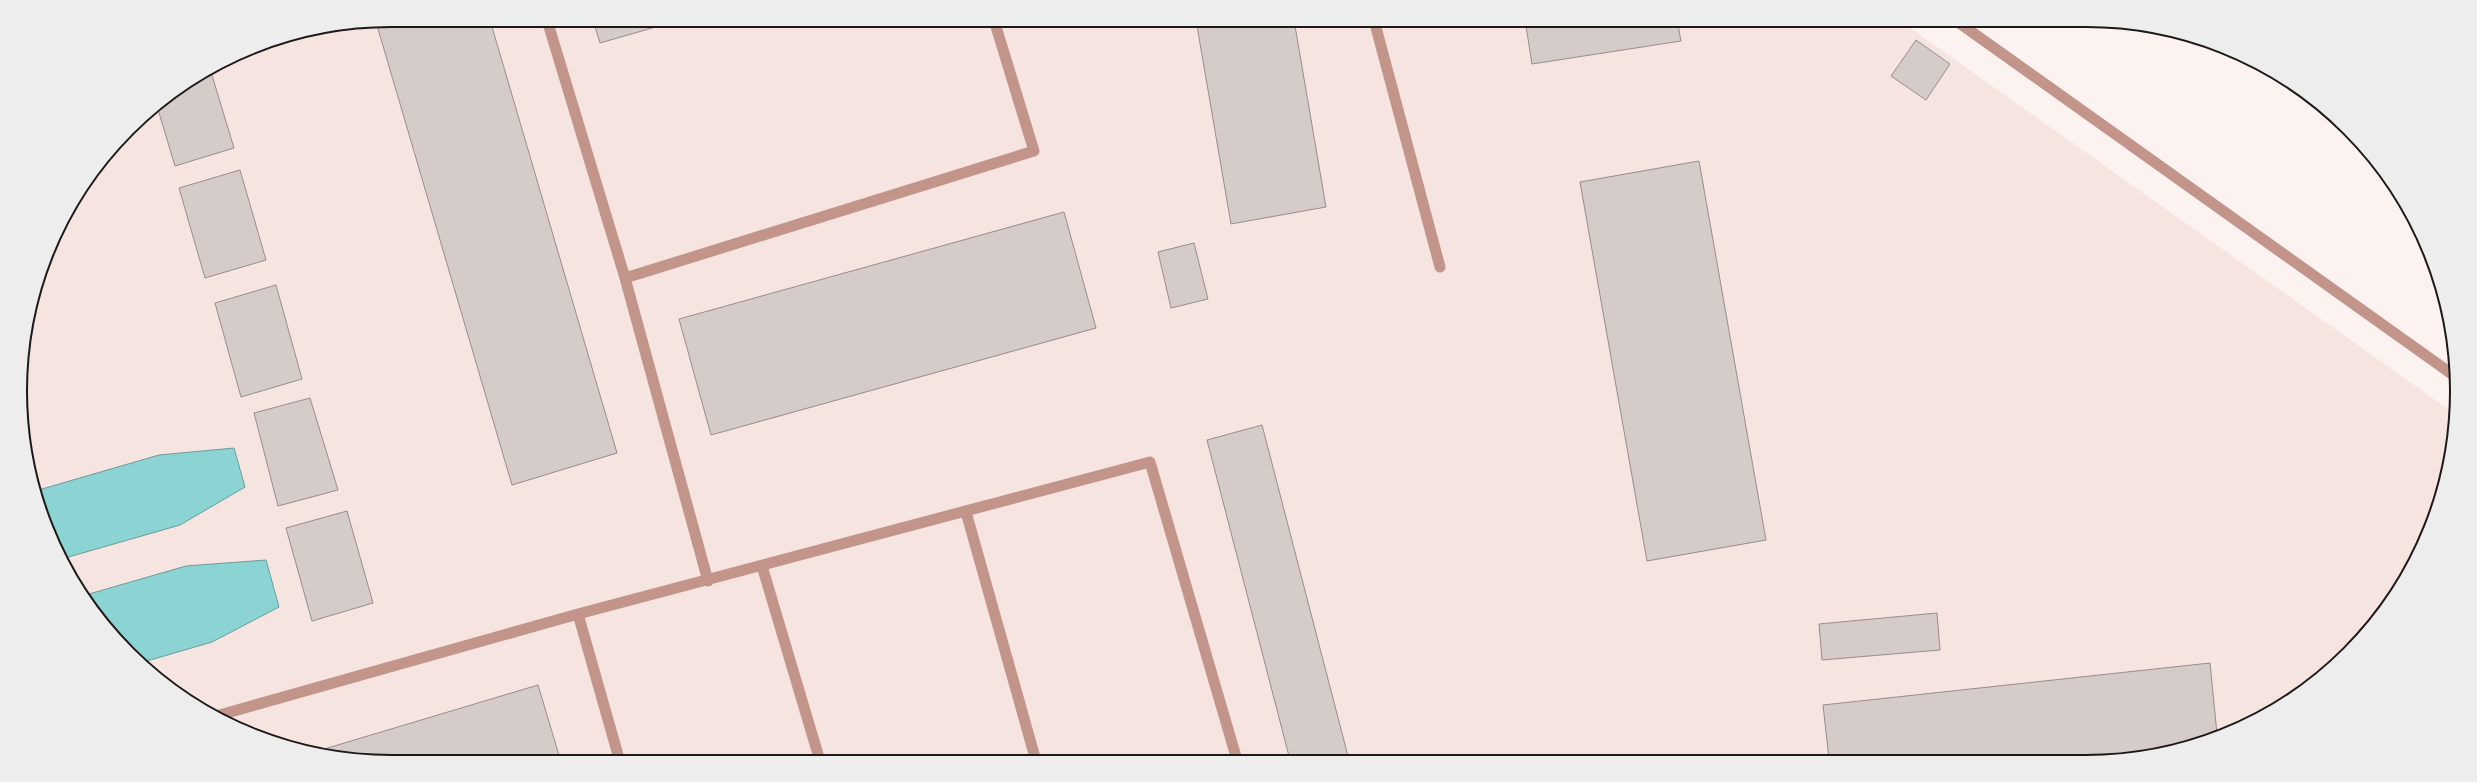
<svg xmlns="http://www.w3.org/2000/svg" width="2477" height="782" font-family="'Alegreya Sans',sans-serif">
<rect width="100%" height="100%" fill="#fcf2f0"/>
<path fill="#f6e4e0" d="M391,20H1899L2455,414L2450,464L2407,576L2348,653L2250,724L2135,759L391,762L318,755L249,734L185,699L129,653L83,597L33,487L21,415L23,343L58,227L97,165L146,112L249,48L319,27Z"/>
<path fill="#8cd4d3" stroke="#6a9c9b" d="M234,448L245,487L180,525L65,558L35,491L159,455Z
M266,560L279,607L212,642L140,663L129,653L82,596L186,566Z"/>
<path fill="#d5ccca" stroke="#968d8c" d="M391,20H490L617,453L512,485L376,22Z
M593,20H680L600,43Z
M1196,20H1294L1326,207L1231,224Z
M1525,20H1677L1681,41L1532,64Z
M1916,40L1950,64L1926,100L1891,76Z
M211,72L234,148L175,166L157,106Z
M1699,161L1766,540L1647,561L1580,182Z
M240,170L266,260L205,278L179,188Z
M1064,212L1096,328L711,435L679,319Z
M1194,243L1208,299L1171,308L1158,252Z
M276,285L302,379L241,397L215,303Z
M310,398L338,490L278,506L254,413Z
M1262,425L1349,760H1290L1207,440Z
M347,511L373,603L312,621L286,528Z
M1937,613L1940,650L1822,660L1819,624Z
M2210,663L2217,734L2135,759H1829L1823,705Z
M538,685L561,762H391L311,753Z"/>
<g fill="none" stroke-linecap="round" stroke-linejoin="round">
<path stroke="#c3948a" stroke-width="11" d="M547,20L625,278L708,581
M1374,20L1440,267
M625,278L1034,151L994,20
M966,512L1036,761
M762,566L820,761
M578,614L620,762
M216,716L578,614L1150,462L1237,760"/>
<path stroke="#c3948a" stroke-width="11" d="M1955,20L2456,377"/>
</g>
<path d="M0 0H2477V782H0ZM391 27H2086A364 364 0 0 1 2450 391V391A364 364 0 0 1 2086 755H391A364 364 0 0 1 27 391V391A364 364 0 0 1 391 27Z" fill="#ededed" fill-rule="evenodd"/>
<path fill="none" stroke="#1c1918" stroke-width="2" d="M391 27H2086A364 364 0 0 1 2450 391V391A364 364 0 0 1 2086 755H391A364 364 0 0 1 27 391V391A364 364 0 0 1 391 27Z"/>
</svg>
